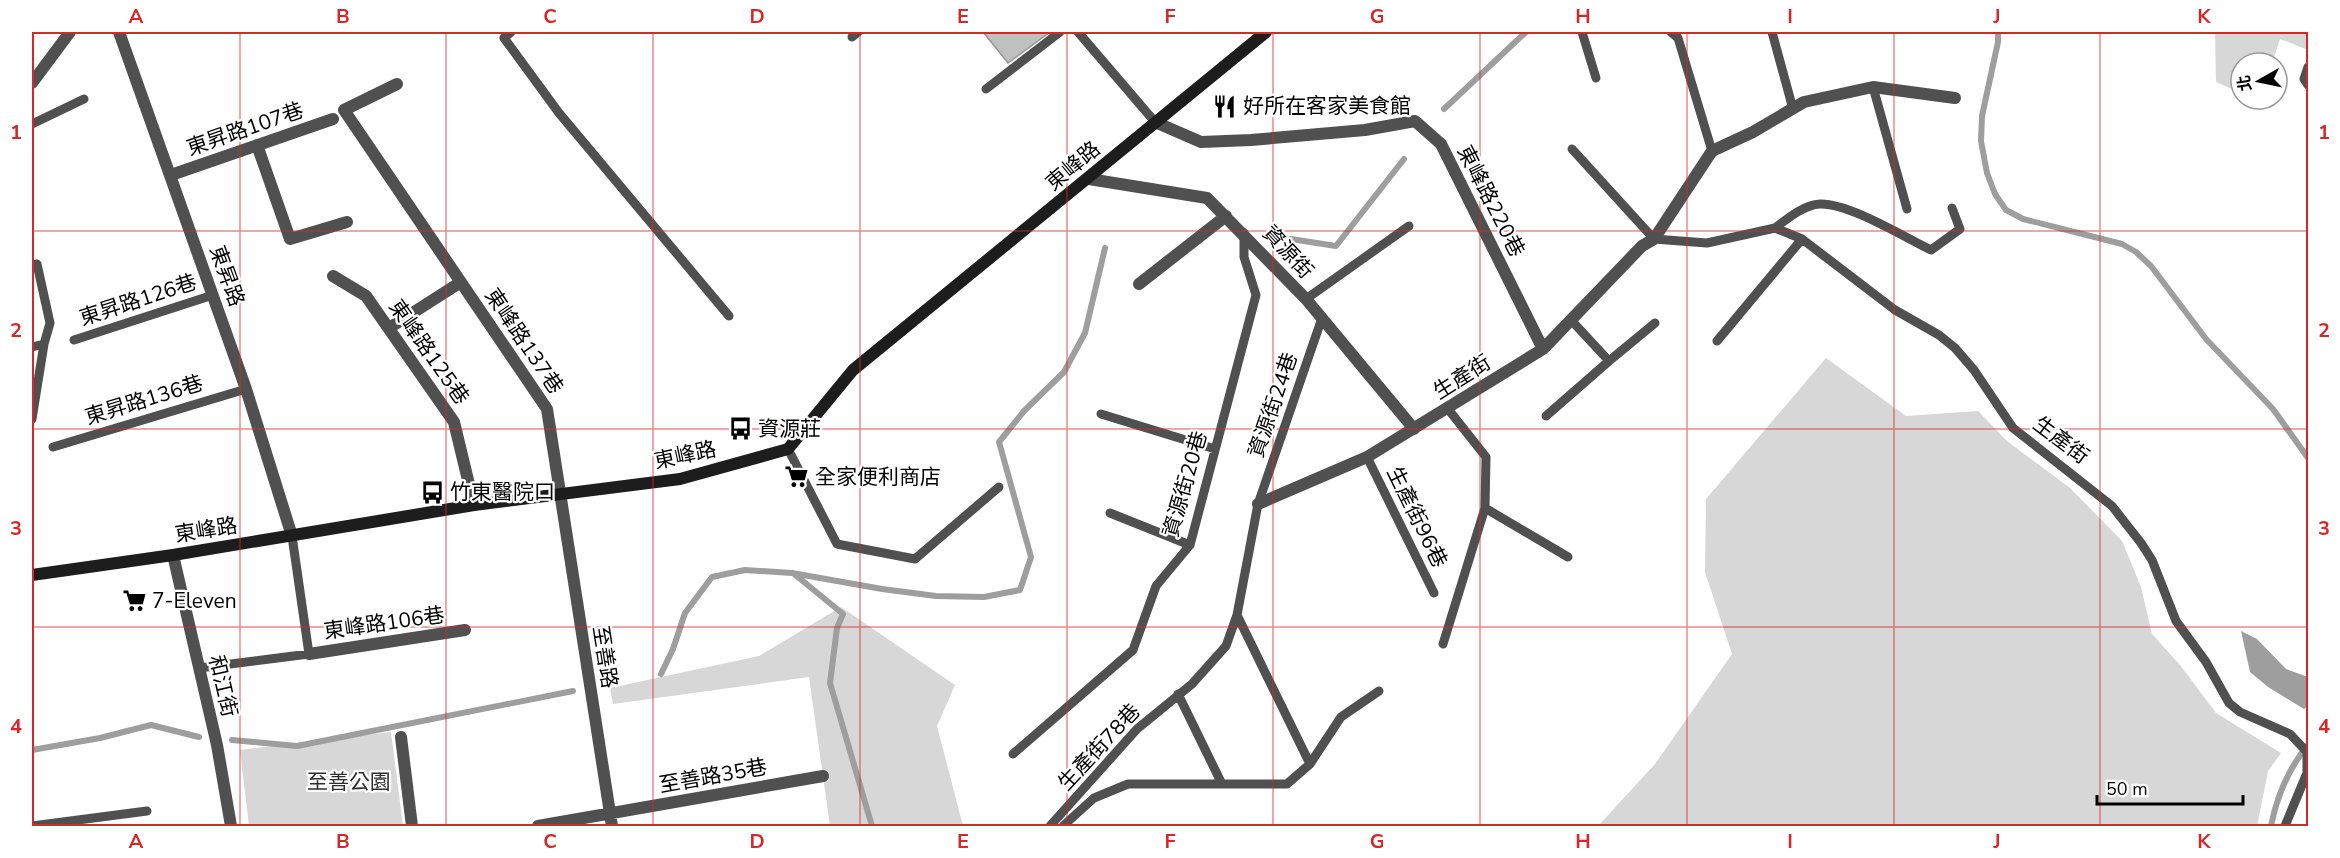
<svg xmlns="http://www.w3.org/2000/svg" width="2340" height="858" font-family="'Nunito Sans','Noto Sans TC',sans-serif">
<rect width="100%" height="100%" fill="#fff"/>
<path fill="#d7d7d7" d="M2215,32H2308V50L2280,39L2272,63H2241V93L2216,82Z
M1826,358L1906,416L1978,411L2007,441L2070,488L2122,541L2141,587L2152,634L2180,665L2216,713L2281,753L2268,771L2257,826H1598L1655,764L1732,654L1705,572L1706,499Z
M841,607L955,685L937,726L963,826H830L809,677L613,704L610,688L759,656Z
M391,732L403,826H249L240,750Z"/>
<path fill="#9e9e9e" d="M2241,631L2257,639L2286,669L2308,677V706L2304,709L2268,687L2250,672Z"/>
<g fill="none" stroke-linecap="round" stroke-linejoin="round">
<path stroke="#9e9e9e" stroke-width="6" d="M1998,32V42L1982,116L1981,141L1987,173L1995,194L2006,210L2023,219L2122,244L2136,252L2151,266L2206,339L2273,409L2308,458
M1444,109L1526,32
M1291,239L1336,246L1404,159
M793,573L843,614L837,628L830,683L872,826
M661,674L673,649L685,613L712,577L745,570L792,573L882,589L936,596L984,597L1020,590L1031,557L999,442L1024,411L1064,372L1085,333L1105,248
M232,740L297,746L573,691
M32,750L100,738L151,725L199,737
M2271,826C2277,796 2288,769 2308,745"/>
</g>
<path fill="#c0c0c0" stroke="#949494" stroke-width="1.5" d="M983,32H1050L1008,63Z"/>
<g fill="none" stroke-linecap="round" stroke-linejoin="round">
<path stroke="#505050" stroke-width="9" d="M511,32L504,38L559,113L729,316
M1078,32L1155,122
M1582,32L1596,78
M1671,32L1678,38L1712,151
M1772,32L1793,109
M852,37L858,32
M2308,67L2304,79L2308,85
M1873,87L1907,209
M986,89L1060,32
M32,124L84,99
M1572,149L1654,239L1707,243L1775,228L1802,239L1895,310L1939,335L1955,348L1974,370L2013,428L2112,506L2141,543L2152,560L2176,621L2206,662L2229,703L2240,712L2290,734L2307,752V773L2285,826
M1775,228C1787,219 1803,205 1820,204C1849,203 1904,237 1931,250L1960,229L1952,208
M32,265L37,264L50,323L44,344L32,419
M1306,299L1409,226
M1571,320L1609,361L1655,323
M74,340L213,295
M1717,341L1802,239
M32,347L44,344
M1101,414L1215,449
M1546,416L1609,361
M53,447L246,389
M788,449L837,544L915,559L999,487
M1367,457L1434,593
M1485,508L1568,557
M1110,513L1190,545
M1443,644L1485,508L1486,457L1448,409
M199,668L309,654L292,536
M1178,694L1221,782
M1013,754L1133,650L1156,586L1190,545L1256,295L1244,257V233
M1310,764L1341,717L1379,691
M32,826L147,811
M1050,826L1137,729L1192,684L1226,646L1237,615L1258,504L1322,318
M1063,826L1094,798L1128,784H1287L1310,764L1237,615"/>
<path stroke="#505050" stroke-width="12" d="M119,32L246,389L292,536
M32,83L70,32
M397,84L344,110L547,409L612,826
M1155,122L1201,142L1251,140L1365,130L1415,121L1441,144L1543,349
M257,145L290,239L347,222
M171,175L333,119
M1089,179L1207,198L1306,299L1414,429
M333,276L366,296L454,422L474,505
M1139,284L1226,216
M389,328L461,282
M1258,504L1367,457L1543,349L1642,246L1654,239L1712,151L1753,132L1804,102L1873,87L1955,98
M173,555L217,745L231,826
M309,654L465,630
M401,737L412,826
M538,826L823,776"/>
<path stroke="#1d1d1d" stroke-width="12" d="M32,575L173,555L474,505L680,479L788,449L853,370L1266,32"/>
</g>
<path fill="none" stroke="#d62828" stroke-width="1.5" stroke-opacity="0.55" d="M240,32V826M446,32V826M653,32V826M860,32V826M1067,32V826M1273,32V826M1480,32V826M1687,32V826M1894,32V826M2100,32V826M32,231H2308M32,429H2308M32,627H2308"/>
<defs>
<symbol id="restaurant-bare" viewBox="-9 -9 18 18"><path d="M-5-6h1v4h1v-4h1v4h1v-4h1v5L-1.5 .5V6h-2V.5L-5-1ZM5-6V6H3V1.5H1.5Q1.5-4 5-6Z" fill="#000" stroke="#fff" stroke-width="2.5" paint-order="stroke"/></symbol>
<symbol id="bus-bare" viewBox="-9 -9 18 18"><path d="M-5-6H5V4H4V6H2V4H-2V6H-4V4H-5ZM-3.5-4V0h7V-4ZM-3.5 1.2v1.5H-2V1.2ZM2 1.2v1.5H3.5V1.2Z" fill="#000" stroke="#fff" stroke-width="2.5" paint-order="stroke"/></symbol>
<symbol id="supermarket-bare" viewBox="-9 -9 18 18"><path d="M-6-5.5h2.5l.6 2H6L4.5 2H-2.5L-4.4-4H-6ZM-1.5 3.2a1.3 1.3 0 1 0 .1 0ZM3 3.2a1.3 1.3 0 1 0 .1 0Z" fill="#000" stroke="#fff" stroke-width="2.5" paint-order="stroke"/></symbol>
</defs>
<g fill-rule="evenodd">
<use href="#restaurant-bare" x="1208" y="90" width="33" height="33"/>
<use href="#bus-bare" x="724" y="412" width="33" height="33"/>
<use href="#supermarket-bare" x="780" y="460" width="33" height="33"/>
<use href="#bus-bare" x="416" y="476" width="33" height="33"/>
<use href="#supermarket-bare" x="118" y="584" width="33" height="33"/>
</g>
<g text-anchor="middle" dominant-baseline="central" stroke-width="4.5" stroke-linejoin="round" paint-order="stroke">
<g font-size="21" fill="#000" stroke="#fff" text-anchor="start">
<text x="1243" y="106">好所在客家美食館</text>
<text x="758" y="429">資源莊</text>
<text x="815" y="477">全家便利商店</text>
<text x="450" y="492">竹東醫院口</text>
<text x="152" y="601">7-Eleven</text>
</g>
<g font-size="21" fill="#000" stroke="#fff">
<text transform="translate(245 129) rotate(-19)">東昇路107巷</text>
<text transform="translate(1073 166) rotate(-40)">東峰路</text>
<text transform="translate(1491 201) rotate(63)">東峰路220巷</text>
<text transform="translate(1288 252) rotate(47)">資源街</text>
<text transform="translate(227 276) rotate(70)">東昇路</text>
<text transform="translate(138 300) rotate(-18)">東昇路126巷</text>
<text transform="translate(524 341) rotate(56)">東峰路137巷</text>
<text transform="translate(429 352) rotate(55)">東峰路125巷</text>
<text transform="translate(1462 377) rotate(-32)">生產街</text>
<text transform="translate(144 400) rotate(-17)">東昇路136巷</text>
<text transform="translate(1273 405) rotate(-71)">資源街24巷</text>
<text transform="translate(2061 440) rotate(37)">生產街</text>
<text transform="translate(685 455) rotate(-12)">東峰路</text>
<text transform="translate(1185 484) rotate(-74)">資源街20巷</text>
<text transform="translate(1417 517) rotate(64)">生產街96巷</text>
<text transform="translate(206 530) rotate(-9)">東峰路</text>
<text transform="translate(384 623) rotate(-8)">東峰路106巷</text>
<text transform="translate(605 657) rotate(81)">至善路</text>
<text transform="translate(223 686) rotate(77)">和江街</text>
<text transform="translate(1099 747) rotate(-47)">生產街78巷</text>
<text transform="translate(713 776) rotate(-10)">至善路35巷</text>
</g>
<g font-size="21" fill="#2e2e2e" stroke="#fff">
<text x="349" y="782">至善公園</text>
</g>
</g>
<rect width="2340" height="858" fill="none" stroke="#ffffff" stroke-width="66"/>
<g transform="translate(2259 81) rotate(261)"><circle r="28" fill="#ffffff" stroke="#999999" stroke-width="1.5"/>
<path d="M0-4.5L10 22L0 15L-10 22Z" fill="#000000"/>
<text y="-9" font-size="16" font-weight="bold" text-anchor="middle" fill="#000000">北</text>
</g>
<path d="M2097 795v9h146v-9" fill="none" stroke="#000000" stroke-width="3"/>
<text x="2106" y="795" font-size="18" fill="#000000" stroke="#ffffff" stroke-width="4.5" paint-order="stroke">50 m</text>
<rect x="33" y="33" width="2274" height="792" fill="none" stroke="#d62828" stroke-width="2"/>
<g font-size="20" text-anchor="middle" font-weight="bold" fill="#d62828">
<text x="136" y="23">A</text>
<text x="343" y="23">B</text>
<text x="550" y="23">C</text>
<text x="757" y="23">D</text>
<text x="963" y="23">E</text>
<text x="1170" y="23">F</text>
<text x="1377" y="23">G</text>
<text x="1583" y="23">H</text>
<text x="1790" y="23">I</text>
<text x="1997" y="23">J</text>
<text x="2204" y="23">K</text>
<text x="16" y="139">1</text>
<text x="2324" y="139">1</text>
<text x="16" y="337">2</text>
<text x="2324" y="337">2</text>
<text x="16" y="535">3</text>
<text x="2324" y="535">3</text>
<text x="16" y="733">4</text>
<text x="2324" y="733">4</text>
<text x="136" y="848">A</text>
<text x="343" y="848">B</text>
<text x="550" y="848">C</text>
<text x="757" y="848">D</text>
<text x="963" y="848">E</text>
<text x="1170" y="848">F</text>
<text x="1377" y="848">G</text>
<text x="1583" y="848">H</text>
<text x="1790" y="848">I</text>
<text x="1997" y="848">J</text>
<text x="2204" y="848">K</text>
</g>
</svg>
